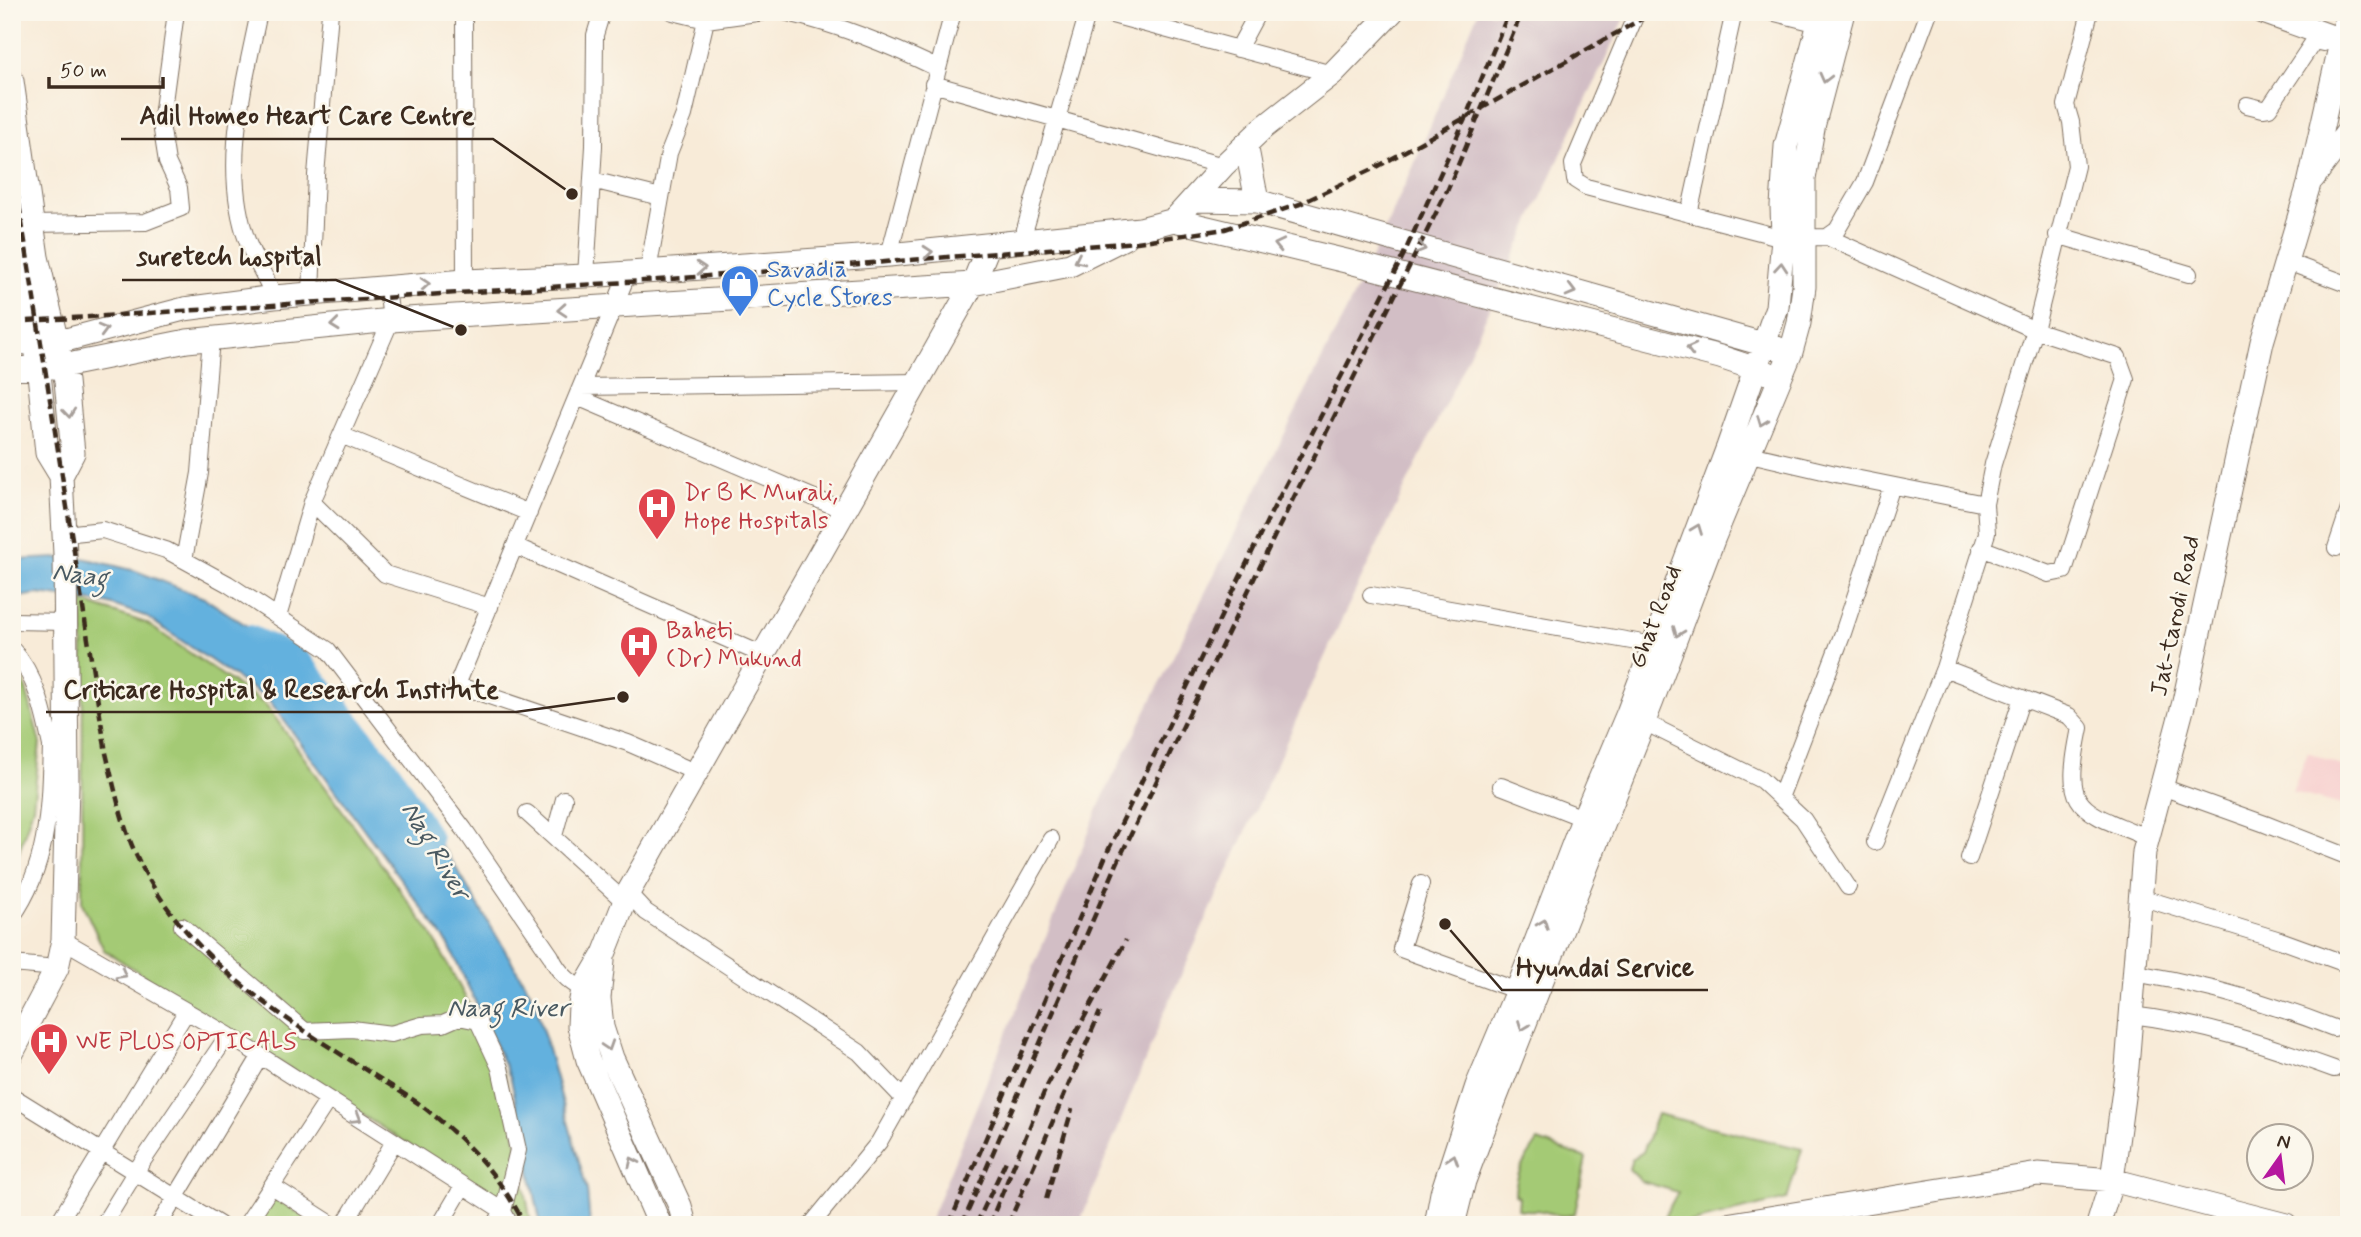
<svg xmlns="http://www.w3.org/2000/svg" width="2361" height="1237" font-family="Mynerve,sans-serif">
<rect width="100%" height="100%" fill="#fbf7ec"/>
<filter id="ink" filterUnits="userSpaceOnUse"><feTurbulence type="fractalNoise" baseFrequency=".0143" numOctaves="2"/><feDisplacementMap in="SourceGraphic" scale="14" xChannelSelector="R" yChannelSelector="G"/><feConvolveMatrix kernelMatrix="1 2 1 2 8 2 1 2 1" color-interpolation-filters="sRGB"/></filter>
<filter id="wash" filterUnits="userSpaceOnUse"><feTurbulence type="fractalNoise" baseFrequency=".00686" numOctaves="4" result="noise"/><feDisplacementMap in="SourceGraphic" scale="28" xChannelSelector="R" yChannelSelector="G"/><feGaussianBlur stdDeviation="1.57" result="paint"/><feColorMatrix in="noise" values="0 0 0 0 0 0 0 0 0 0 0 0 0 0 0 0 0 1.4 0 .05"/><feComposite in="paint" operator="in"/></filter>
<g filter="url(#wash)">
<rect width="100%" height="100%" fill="#f8ebd8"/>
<path fill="#f7d0cf" d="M2308,752L2349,769V807L2292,792Z"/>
<path fill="#d2bec5" d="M1478,12H1627L1455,384L1340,623L1164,1013L1079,1225H928L1103,797L1358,287L1414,165Z"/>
<path fill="#a4ca74" stroke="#707a49" stroke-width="2" d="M83,602L146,623L266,705L431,933L478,1021L505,1078L531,1223L104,950L82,903Z
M12,667L23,677L40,743L33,807L12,874Z
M1657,1114L1802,1149L1787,1199L1685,1224L1664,1217L1678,1192L1641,1181L1629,1169L1632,1159L1643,1152Z
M1538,1141L1586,1158L1575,1213C1560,1220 1550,1211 1535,1210C1529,1210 1525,1211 1518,1209L1519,1197L1515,1195C1515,1173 1526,1158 1538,1141Z
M272,1196L317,1225H256Z"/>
<path fill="#64b1de" stroke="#506e7e" stroke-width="2" d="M79,557L136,571L204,598L272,642L449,856L534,999L587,1190L590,1225H541L511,1079L449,945L269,700L145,616L106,603L38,594L12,598V560Z"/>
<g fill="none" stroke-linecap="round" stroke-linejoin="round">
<path stroke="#64b1de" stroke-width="28" d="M249,639L297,661L389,775L428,839"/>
</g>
</g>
<g filter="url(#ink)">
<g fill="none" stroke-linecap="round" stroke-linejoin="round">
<defs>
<path id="street" d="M259,12C244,86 220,169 248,243C255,261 267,278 274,297
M464,12L465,281
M673,12L706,20L709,12
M784,12C842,26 884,43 937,68
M1101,12L1332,74
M1637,12L1573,164L1575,180L1586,187L1783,238L1827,237L1837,230L1865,182L1929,12
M1771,12L1819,24
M1238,49L1258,12
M933,84L1223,166
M2247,105L2263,109L2269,108L2314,41L2323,43L2332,41
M592,180L661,197
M1689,214L1734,12
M32,224L145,222L181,208L179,188L167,162L161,124L176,12
M2057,235L2189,274
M1827,237L2035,330L2118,357L2126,379L2064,571L2049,574L1981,548
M1021,243L1088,12
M889,255L953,12
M2285,261L2344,283L2349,282
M648,271L669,153L684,115L706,20L764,12
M628,273L457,685L628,743L697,773
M586,276L594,146L595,35L602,12
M311,293L316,175L330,12
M581,387L918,382
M577,397L845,511
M341,435L529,513
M1750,454L1840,475L1985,504
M312,502L385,574L490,607
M64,534L103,530L166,550L228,584L328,650L464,829L551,956C559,975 573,985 591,994
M515,546L763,655
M2336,548L2349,509
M184,560L200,473L211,338
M1371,595L1654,645
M278,617L312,502L391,320L387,287
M12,621L66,622
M12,649C36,675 44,712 51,746L55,737
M1944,668L2069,716L2080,728C2063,810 2076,808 2148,838
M1636,718L1761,780L1803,819L1848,887
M1501,786L1593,822
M2162,787L2265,824L2349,857
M1780,798L1843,633L1892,486
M527,813L625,902
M554,836L564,799
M1875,842L1944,668L1987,533L1985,504L1993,464L2035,330L2076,166L2071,122L2066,105L2090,12
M1969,858L2022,698
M1421,884L1401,949L1526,994
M628,893L646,912L859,1052L904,1099
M2140,897L2280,940L2349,965
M12,917C49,865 49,807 51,746
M182,926L305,1031L352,1029L391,1034L422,1025L443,1024L459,1017L478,1021L500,1068L518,1150L503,1211L495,1225
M63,940L228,1035L503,1211L510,1225
M12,964L57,968
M2135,973C2202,984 2270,1003 2334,1028
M2131,1015C2202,1023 2267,1045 2334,1069
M12,1096L220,1225
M272,1186L333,1225
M57,1225L186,1012
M103,1225L136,1171L228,1035
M159,1225L260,1057
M246,1225L328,1100
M344,1225L394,1142
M440,1225L463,1186
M811,1225L879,1142L1051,839"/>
<path id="secondary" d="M2263,12L2349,43
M12,81L37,257L66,381L73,453L61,476
M1246,144L1257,201
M2313,178L2349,130
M1194,200L1257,201L1777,348
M12,216L36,344L47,453L61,476L65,554L67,785L63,940L57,968L12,1053
M1174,220L1346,261L1720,357L1768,373
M12,343L58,342L184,309L274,297L465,281L586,276L889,255L1140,229L1174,220L1223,166L1263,128L1332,74L1392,12
M12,369L63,366L187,341L391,320L973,284L1070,265L1126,237
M603,961L599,998L602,1027L612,1058L680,1206L685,1225
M660,1225L588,1060L579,1026L580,1005L583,990L604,954L628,893L973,284L988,247
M1436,1225L1442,1193L1477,1086L1517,991L1584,817L1628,713L1728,447L1777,307L1783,238L1782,206L1786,146L1822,12
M1453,1225L1464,1181L1488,1117L1652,701L1714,537L1791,352L1799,323L1804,287V179L1814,123L1843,12
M1726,1225L2038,1174L2112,1180L2286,1225
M2098,1225L2112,1180L2127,1067L2144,852L2184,702L2262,342L2309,184L2345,25"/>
</defs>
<use href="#street" stroke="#7d6e5f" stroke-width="18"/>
<use href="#secondary" stroke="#7d6e5f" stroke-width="25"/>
<use href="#street" stroke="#fff" stroke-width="16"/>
<use href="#secondary" stroke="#fff" stroke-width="23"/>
<path stroke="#3b2a1e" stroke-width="4.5" stroke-dasharray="10 5" stroke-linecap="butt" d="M12,160L106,753C115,790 122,827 139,861C196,976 315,1036 418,1103C463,1137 499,1174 525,1225
M12,322L658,280L1137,242L1225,229L1300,204L1375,168L1654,12
M1046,1199L1072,1109
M949,1225L1107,853L1268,519L1403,256L1465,119L1509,12
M962,1225L1119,859L1278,529L1448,189L1522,12
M976,1225L1006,1161
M989,1225L1045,1090L1126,940
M1008,1225L1100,1012"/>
</g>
<defs><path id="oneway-chevron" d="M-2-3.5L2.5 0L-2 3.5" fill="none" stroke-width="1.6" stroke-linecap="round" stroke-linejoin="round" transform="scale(1.75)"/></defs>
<g stroke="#a79f9a">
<use href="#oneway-chevron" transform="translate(1825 78) rotate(104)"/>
<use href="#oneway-chevron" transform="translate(1279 245) rotate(-167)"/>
<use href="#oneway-chevron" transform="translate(1421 248) rotate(16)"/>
<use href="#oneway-chevron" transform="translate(928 252) rotate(-5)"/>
<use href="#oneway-chevron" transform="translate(1079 260) rotate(154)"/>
<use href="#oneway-chevron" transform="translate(1781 267) rotate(-85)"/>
<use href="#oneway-chevron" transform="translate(701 268) rotate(-4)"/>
<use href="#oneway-chevron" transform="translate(425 284) rotate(-4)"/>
<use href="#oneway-chevron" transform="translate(1571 291) rotate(15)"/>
<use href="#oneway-chevron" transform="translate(562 310) rotate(176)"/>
<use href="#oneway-chevron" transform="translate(335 325) rotate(174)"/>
<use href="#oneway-chevron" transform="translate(103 330) rotate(-15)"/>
<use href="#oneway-chevron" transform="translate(1691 349) rotate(-166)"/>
<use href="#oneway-chevron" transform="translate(69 413) rotate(84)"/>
<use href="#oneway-chevron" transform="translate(1762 421) rotate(111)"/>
<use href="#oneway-chevron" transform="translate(1697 529) rotate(-69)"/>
<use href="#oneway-chevron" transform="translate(1678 632) rotate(111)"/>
<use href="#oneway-chevron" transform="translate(1543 924) rotate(-69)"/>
<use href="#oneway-chevron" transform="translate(122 974) rotate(30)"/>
<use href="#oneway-chevron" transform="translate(1523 1026) rotate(111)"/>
<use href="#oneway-chevron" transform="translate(608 1046) rotate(72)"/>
<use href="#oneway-chevron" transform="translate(357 1118) rotate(32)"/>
<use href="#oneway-chevron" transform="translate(1453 1159) rotate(-72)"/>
<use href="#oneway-chevron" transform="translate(633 1162) rotate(-115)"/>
</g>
</g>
<defs>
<symbol id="shop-pin" viewBox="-11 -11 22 30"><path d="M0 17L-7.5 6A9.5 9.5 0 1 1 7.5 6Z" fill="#3f7fe0" stroke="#fbf7ec"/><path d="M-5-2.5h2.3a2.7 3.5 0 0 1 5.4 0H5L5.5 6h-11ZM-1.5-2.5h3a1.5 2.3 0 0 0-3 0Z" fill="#fff"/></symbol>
<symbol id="hospital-pin" viewBox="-11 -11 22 30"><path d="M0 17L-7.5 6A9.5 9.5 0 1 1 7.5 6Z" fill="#e0444e" stroke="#fbf7ec"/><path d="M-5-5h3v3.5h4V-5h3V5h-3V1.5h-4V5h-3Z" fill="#fff"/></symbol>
</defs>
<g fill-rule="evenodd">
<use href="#shop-pin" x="718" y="262" width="44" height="60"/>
<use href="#hospital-pin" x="635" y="485" width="44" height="60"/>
<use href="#hospital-pin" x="617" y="623" width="44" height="60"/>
<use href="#hospital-pin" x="27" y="1020" width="44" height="60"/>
</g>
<g text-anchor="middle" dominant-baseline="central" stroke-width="5" stroke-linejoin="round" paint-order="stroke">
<g font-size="24" fill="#366cbe" stroke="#fbf7ec" text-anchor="start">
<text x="767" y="270">Savadia<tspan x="767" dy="28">Cycle Stores</tspan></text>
</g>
<g font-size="24" fill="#be3a42" stroke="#fbf7ec" text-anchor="start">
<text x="684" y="493">Dr B K Murali,<tspan x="684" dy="28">Hope Hospitals</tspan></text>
<text x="666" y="631">Baheti<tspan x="666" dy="28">(Dr) Mukund</tspan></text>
<text x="76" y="1042">WE PLUS OPTICALS</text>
</g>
<g font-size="24" fill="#3b2a1e" stroke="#fbf7ec">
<text transform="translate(2176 616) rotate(-78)">Jat-tarodi Road</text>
<text transform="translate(1656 617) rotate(-69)">Ghat Road</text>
</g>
<g font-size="26" font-style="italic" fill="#495961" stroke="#fbf7ec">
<text transform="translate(80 576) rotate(8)">Naag</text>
<text transform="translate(435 851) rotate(59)">Nag River</text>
<text x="508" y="1009">Naag River</text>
</g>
</g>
<path fill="none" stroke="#3b2a1e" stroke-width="2.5" d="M572 194L493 139H121M461 330L336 280H122M623 697L516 712H46M1445 924L1502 990H1708"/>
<g fill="#3b2a1e" stroke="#fbf7ec" stroke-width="2.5">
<circle cx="572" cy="194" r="7"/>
<circle cx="461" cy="330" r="7"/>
<circle cx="623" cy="697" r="7"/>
<circle cx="1445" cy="924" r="7"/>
</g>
<g font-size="26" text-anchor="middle" font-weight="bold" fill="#3b2a1e" stroke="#fbf7ec" stroke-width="5" stroke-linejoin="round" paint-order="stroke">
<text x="307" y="124">Adil Homeo Heart Care Centre</text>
<text x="229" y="265">suretech hospital</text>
<text x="281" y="698">Criticare Hospital &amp; Research Institute</text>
<text x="1605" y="976">Hyundai Service</text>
</g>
<rect width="2361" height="1237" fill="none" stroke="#fbf7ec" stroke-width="42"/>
<g transform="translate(2280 1157) rotate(14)"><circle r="33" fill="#fbf7ec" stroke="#aea59a" stroke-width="2"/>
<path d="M0-5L12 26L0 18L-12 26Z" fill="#b5179e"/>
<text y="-10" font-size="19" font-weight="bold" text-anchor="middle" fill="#3b2a1e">N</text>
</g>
<path d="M49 77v10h114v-10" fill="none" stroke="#3b2a1e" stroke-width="3.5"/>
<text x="60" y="77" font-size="21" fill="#3b2a1e" stroke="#fbf7ec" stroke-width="5" paint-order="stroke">50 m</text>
</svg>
